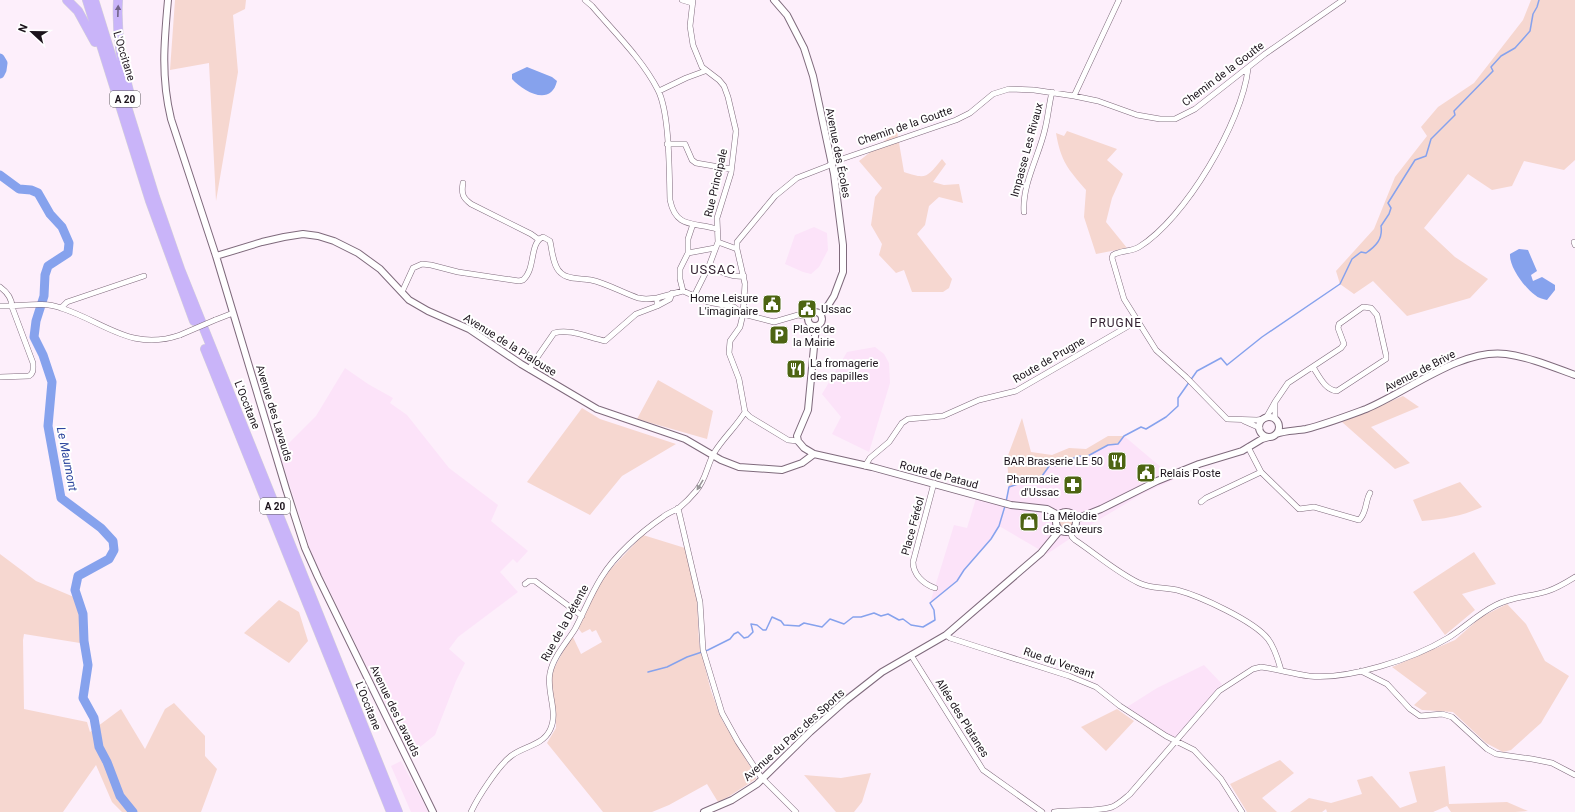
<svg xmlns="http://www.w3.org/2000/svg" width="1575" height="812" font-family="Roboto,sans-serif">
<rect width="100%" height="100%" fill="#fdeffb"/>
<path fill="#fce3f9" d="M814,227L827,233L828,250L819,267L811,274L803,272L785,264L795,235Z
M875,347L884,354L889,363L890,383L869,452L832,434L841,417L822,394L847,352Z
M345,368L368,384L393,398L390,403L407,415L449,468L498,505L491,521L528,551L517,563L513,559L500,572L518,592L458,637L449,649L465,663L456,681L435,735L410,755L312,555L277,445L289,443L316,416Z
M1124,436L1175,479L1142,494L1095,522L1047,554L999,526L991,539L964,570L957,581L930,603L954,525L967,528L978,492L1006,499L1009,487L1042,476L1050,465L1058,466L1078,456L1086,457L1108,445L1118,444Z
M1204,665L1222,684L1175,739L1127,707L1157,688Z
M401,761L423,802L428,812H411L391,766Z"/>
<path fill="#f6d7d0" d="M175,0H246L245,9L233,15L238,72L216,201L209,63L170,70Z
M1531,0H1575V160L1564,170L1524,161L1512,186L1492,190L1468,174L1424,228L1455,257L1488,279L1470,298L1407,316L1373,281L1354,294L1340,284L1336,271L1374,229L1395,177L1427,136L1421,127L1438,107L1474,83L1523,20Z
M897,131L904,172C927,180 927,177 942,159L946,164L933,182L944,185L959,184L963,203L939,197L929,206L925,225L917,234L952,279L949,288L943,292H912L904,270L896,273L879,255L882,244L871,225L875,197L882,188L859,161Z
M1067,131L1117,149L1107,160L1123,174L1112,198L1106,222L1127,248L1096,254L1084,217L1086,190C1068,169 1061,162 1056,133L1064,136Z
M658,380L713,411L707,439L637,419Z
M1403,396L1419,407L1371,427L1410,463L1395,469L1342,422Z
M582,408L600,419L676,444L622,476L590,515L527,482Z
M1022,418L1031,452L1052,455L1069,448L1086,449L1108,436H1124L1118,444L1108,445L1086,457L1078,456L1058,466L1050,465L1042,476L1009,487L1007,458Z
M1460,482L1482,507C1463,516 1444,519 1422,521L1413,500Z
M1059 522a7 7 0 1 1 14 0a7 7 0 1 1-14 0Z
M643,535L685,548L697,599L699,643L711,691L722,720L756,776V779L728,797L718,802L707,784L669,805L652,812H603L547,743L556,728V719L551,686L552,672L572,635L581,654L602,642L596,630L592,632L590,629L582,633L578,628L599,585L609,571Z
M1474,552L1496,584L1462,594L1475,610L1445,635L1413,592Z
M0,554L36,581L74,597L80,617V643L24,634L23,640L24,709L87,722L90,732L121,709L145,749L165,709L174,703L205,736V756L217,769L201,812H122L112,802L96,765L63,812H0Z
M279,600L299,612L308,641L289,663L244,633Z
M1507,604L1526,624L1545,661L1569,676L1541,723L1511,750L1503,752L1486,743L1453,712L1422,710L1414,705L1427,693L1392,667L1455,640L1481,617Z
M1117,709L1134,721L1106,751L1081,727Z
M1280,760L1294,773L1262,798L1277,812H1247L1230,784Z
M1445,766L1449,804L1507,802L1528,811L1515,812H1451L1447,806L1433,812H1327L1326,809L1322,812H1290L1309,798L1331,803L1362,794L1357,780L1372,776L1400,808L1417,802L1409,772Z
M871,773L862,802L854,812H836L804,775L841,778Z"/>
<path fill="#86a2ed" d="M527,67L552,77L557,81C551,107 524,92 512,79V74Z
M1519,249L1528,250L1537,271L1531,275L1533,281L1542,277L1555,285V290L1547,300C1543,299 1538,298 1535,295C1525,288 1509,267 1510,254Z"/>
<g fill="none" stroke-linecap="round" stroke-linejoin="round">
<path stroke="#86a2ed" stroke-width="1.5" d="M1006,502L1009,487L1042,476L1050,465L1058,466L1078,456L1086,457L1108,445L1118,444L1124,436L1141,427L1146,429L1166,417L1178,406V398L1197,371L1221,358L1227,365L1262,337L1340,284L1352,259L1361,252L1366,253C1376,246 1383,239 1381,226L1389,214L1391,208L1388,203L1415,160L1426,156L1431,139L1455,115L1454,111L1493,71L1491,67L1501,56L1515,48L1530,31L1533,14L1537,7L1539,0
M648,672L667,667L687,657L708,650L730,639L734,634L738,632L744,638L748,637L753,632L751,624L757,625L763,630H766L772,617L781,621L784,625L799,626L804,623L822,627L830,619L844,624L853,617H861L874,613L881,616L888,614L899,620L903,619L911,625L923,627L935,620L934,610L930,603L957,581L964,570L991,539L999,526L1005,506"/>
<path stroke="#86a2ed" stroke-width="9" d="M0,58L3,63L2,70L0,74
M0,175L19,189L31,190L38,193L50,214L62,227L69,243L68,253L48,266L45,275L44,296L36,321L34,337L43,355L52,382L48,426L61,498L101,528L113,541L114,550L109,559L78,576L75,590L83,614L84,641L88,665L83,698L94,718L99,747L107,762L120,796L133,812"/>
<defs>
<path id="minor" d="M585,0L592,6C615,33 642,59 658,90C670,114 669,172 670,200C676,229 694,222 717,229
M682,0L692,3
M693,0L690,26L693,45L702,67L719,80L724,86L728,97L736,131L731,173L717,218L718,242L709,266L694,296
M1248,69C1242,122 1185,219 1139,247C1131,252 1121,250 1113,255L1112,258L1124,299L1156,350L1186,377L1227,419L1257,420L1264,419
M659,91L686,78L705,71
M1074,96L1119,0
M667,144H685L692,160L696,163L731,169
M463,183C461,194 463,198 471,204L531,234L538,239
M1024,212C1022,184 1039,156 1045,129C1048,117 1049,104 1052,92
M718,242L737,249
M1574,242L1575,245
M688,253L715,248
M709,266C719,271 732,278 744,276
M0,287C7,292 12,298 12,307L33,363C33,369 34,373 29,376L0,377
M683,291L680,279V269L688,253V239L693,224
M402,292L413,268L422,264L431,265L458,272L519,281L523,280C536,269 529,243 543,237L550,241C552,250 553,267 561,273C568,280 582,278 591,280C606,283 623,293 638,298L646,299L657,298L683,291L708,302L734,307L743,314L745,284L737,249V242L775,196L797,178L828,166L836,161L956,120L970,113L993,94L1009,89L1034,90L1074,96L1098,101L1137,115L1160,119H1175L1195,109L1265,54L1343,0
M657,298V306L670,299L672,293
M0,306C20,307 42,301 61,308C105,322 131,352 180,335
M61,308L67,302L144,276
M215,320L233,313
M529,369L554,333C570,328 589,338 605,341L636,314L657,306
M1275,402L1288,383L1341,348L1344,344L1338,328L1339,324L1363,307L1371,308L1377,315L1386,355V359L1337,391C1325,390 1319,376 1313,367
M745,412L750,417L788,440L798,441
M1266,418L1275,402V419
M1244,421L1260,428
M1248,447L1261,472L1299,509L1314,507L1359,520C1367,513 1365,501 1370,493
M865,466L870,458L889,442L902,423L908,419L943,416L979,400L1016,391L1137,321
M934,483L913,562C913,574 923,584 935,588
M1201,502L1206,498L1261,472
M678,508L700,602L703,650L722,713L738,742L761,777L796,812
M1070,531L1072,537L1075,540C1096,554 1116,572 1139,583C1151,589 1164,587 1177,590C1200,596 1254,621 1268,639C1275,648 1278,660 1281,670
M525,584L529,581H535L582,616
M946,635L950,638L981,648L1069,676L1096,687L1120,706L1166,736L1194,750L1221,779L1242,812
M911,655L983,770L1042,812
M1361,671L1387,684L1410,709L1420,716L1442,714L1452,717L1487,749L1496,754L1532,759L1552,763L1575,775
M471,812C478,797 498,766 511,756C524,746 542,746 550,730C559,712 546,692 550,673C553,657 567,642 575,629C584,612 591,594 601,578C615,555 641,532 663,517C668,513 674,511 679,508C685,503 691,497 696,491C706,480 707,465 714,453C723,438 736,427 745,412L739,379L729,353L730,341L740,327L743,314L774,322L798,315L809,317
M1054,812C1072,810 1095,812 1112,807C1119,804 1124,799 1130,794L1219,691L1253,669L1261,667C1277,669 1293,674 1309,676C1349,680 1413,659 1448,638C1464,628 1478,614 1496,605C1514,596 1530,597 1548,591C1557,588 1567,582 1575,577"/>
<path id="tertiary" d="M168,0C164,43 161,77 171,119L216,256L286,489L305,548L318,577L433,812
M774,0L787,15L804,48L813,76L834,174L843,245V272L834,296L827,307L821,314
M216,256L262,242L284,237L303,234L318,236L334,241L358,253L380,269L409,300L428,311L469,329L521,364L597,409L685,439L721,460L739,467L782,470L802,463L814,454
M808 319a7 7 0 1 1 14 0a7 7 0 1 1-14 0Z
M816,326L808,410L797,436L798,441L804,448L814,454L872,467L1011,505L1047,509L1058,515
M1259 427a10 10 0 1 1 20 0a10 10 0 1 1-20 0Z
M1276,434C1286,430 1296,431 1306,429C1326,424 1347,416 1366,409C1407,392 1461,348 1506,354C1529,357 1553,367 1575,375
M1056 522a10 10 0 1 1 20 0a10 10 0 1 1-20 0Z
M1076,519L1101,509L1157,481L1199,464L1242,451L1262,439L1269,437
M704,812L732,800L757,784L810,732L845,701L882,672L946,635L1041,553L1060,530"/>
<path id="motorway" d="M67,0L78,11L95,42
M87,0L150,201L194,321
M94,0L155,197L180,269L398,812
M118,0C116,36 122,65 131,99
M205,349L391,812"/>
</defs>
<use href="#minor" stroke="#7f6a7c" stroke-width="6"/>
<use href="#tertiary" stroke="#7f6a7c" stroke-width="8"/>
<use href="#motorway" stroke="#d6d5d6" stroke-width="10"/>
<use href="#minor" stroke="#fff" stroke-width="5"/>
<use href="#tertiary" stroke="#fff" stroke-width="6"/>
<use href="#motorway" stroke="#c9b4f9" stroke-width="9"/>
<defs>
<path id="minor-bridge" d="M180,335L215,320"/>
</defs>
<use href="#minor-bridge" stroke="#7f6a7c" stroke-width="6" stroke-linecap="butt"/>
<use href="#minor-bridge" stroke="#fff" stroke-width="5"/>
</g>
<defs><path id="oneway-solid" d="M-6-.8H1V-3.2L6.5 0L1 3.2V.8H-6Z"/></defs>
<use fill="#72648a" href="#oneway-solid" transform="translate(118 11) rotate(-88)"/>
<use fill="#989598" href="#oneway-solid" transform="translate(700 485) rotate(121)"/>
<defs>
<symbol id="civic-square" viewBox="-11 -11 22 22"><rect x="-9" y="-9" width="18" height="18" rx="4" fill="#4d6412" stroke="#fff"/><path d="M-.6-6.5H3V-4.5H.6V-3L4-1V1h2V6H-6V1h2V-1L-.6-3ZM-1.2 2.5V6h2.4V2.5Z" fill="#fff"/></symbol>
<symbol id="parking-square" viewBox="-11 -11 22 22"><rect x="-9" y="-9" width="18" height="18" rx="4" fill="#4d6412" stroke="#fff"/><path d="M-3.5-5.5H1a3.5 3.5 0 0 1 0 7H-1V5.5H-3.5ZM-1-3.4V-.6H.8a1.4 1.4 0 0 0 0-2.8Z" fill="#fff"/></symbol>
<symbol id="restaurant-square" viewBox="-11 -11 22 22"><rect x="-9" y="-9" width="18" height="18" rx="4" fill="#4d6412" stroke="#fff"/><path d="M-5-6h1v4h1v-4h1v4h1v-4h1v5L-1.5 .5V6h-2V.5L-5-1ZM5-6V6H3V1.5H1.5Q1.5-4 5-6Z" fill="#fff"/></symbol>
<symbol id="pharmacy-square" viewBox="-11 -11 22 22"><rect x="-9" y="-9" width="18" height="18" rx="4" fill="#4d6412" stroke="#fff"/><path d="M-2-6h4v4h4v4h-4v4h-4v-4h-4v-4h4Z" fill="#fff"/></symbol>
<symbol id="shop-square" viewBox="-11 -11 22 22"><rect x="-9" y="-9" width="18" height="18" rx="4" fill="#4d6412" stroke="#fff"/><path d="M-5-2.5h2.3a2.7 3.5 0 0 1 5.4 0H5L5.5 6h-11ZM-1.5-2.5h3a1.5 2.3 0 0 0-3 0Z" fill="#fff"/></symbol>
</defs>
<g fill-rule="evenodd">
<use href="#civic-square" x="761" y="293" width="22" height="22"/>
<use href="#civic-square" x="796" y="298" width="22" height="22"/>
<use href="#parking-square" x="768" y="324" width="22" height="22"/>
<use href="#restaurant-square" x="785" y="358" width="22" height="22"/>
<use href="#restaurant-square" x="1106" y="450" width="22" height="22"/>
<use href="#civic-square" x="1135" y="462" width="22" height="22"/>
<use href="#pharmacy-square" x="1062" y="474" width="22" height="22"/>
<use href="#shop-square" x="1018" y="511" width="22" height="22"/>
</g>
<g text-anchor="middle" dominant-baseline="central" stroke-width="4" stroke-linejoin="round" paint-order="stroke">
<g fill="#fff" stroke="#5f5a5f" stroke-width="1">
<rect x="110" y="91" width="30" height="16" rx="3"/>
<rect x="260" y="498" width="30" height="16" rx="3"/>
</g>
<g font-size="10" font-weight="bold" fill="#1b131b">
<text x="125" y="99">A 20</text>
<text x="275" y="506">A 20</text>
</g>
<g font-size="11" fill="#1b131b" stroke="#fff">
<text transform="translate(124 56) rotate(73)">L'Occitane</text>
<text transform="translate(1223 74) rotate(-37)">Chemin de la Goutte</text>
<text transform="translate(905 126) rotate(-19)">Chemin de la Goutte</text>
<text transform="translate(1027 150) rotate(-75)">Impasse Les Rivaux</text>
<text transform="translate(838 153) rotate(79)">Avenue des Écoles</text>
<text transform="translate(716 183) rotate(-77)">Rue Principale</text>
<text transform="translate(510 345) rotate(32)">Avenue de la Pialouse</text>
<text transform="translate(1049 360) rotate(-30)">Route de Prugne</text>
<text transform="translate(1420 371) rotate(-27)">Avenue de Brive</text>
<text transform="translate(247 405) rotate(68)">L'Occitane</text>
<text transform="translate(274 413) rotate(73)">Avenue des Lavauds</text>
<text transform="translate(939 475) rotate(15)">Route de Pataud</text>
<text transform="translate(913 526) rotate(-75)">Place Féréol</text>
<text transform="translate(565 623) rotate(-61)">Rue de la Détente</text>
<text transform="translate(1059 663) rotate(19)">Rue du Versant</text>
<text transform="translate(368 706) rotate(68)">L'Occitane</text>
<text transform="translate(395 711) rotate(64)">Avenue des Lavauds</text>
<text transform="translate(962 718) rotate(58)">Allée des Platanes</text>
<text transform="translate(794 735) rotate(-42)">Avenue du Parc des Sports</text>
</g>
<g font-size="11" fill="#1b131b" stroke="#fff" text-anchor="start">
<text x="758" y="298" text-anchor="end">Home Leisure<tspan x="758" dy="13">L'imaginaire</tspan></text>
<text x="821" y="309">Ussac</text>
<text x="793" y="329">Place de<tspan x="793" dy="13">la Mairie</tspan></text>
<text x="810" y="363">La fromagerie<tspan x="810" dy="13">des papilles</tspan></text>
<text x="1103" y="461" text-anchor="end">BAR Brasserie LE 50</text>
<text x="1160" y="473">Relais Poste</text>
<text x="1059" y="479" text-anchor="end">Pharmacie<tspan x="1059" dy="13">d'Ussac</tspan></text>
<text x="1043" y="516">La Mélodie<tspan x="1043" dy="13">des Saveurs</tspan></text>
</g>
<g font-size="12" letter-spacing="1" fill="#342232" stroke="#fff">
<text x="1116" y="323">PRUGNE</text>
</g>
<g font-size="12" font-style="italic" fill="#2e479e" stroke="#fff">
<text transform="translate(67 459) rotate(79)">Le Maumont</text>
</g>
<g font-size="13" letter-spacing="1" fill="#342232" stroke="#fff">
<text x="713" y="269">USSAC</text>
</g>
</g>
<g transform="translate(32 32) rotate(292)" stroke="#ffffff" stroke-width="3" paint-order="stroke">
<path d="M0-3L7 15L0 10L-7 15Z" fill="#1b131b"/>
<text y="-6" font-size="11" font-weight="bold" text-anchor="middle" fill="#1b131b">N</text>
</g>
</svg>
